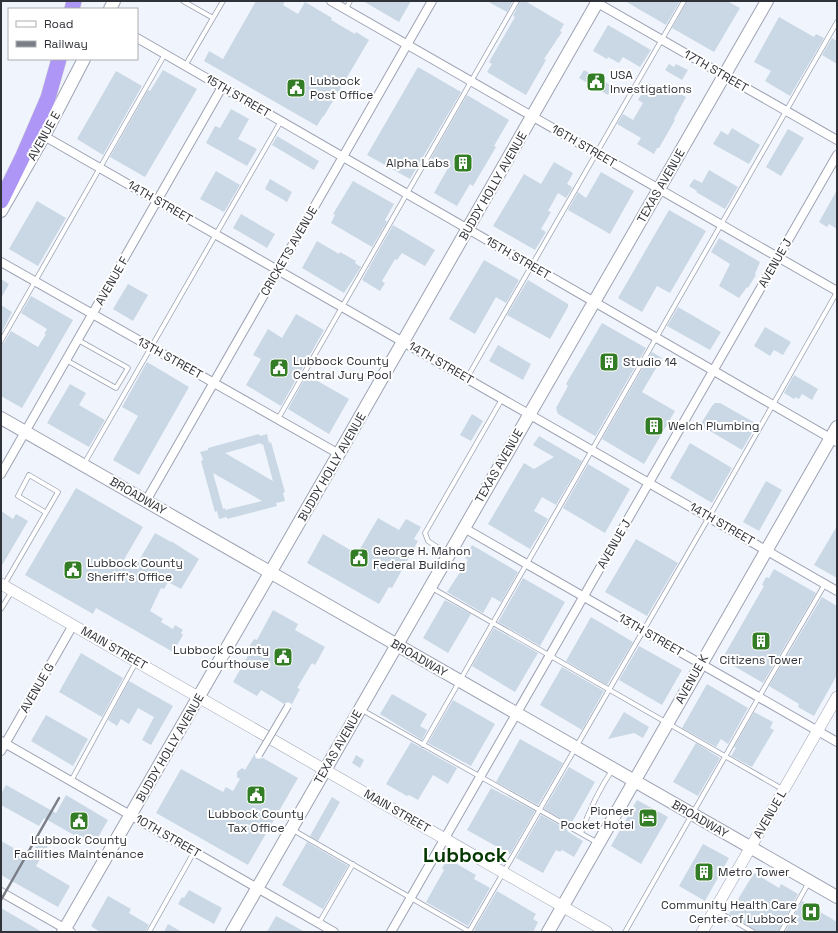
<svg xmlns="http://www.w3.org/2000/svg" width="838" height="933" font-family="'Space Grotesk',sans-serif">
<rect width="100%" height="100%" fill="#f0f4fd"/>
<path fill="#c9d8e4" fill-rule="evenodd" d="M256,1H285L283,5L298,14L305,2L332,18L331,20L355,34L356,32L369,40L324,116H323L317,126L204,61L209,51L223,59Z
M363,1H411L399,22Z
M487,1H513L507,12Z
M520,1H525L564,24L560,31L562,32L544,59L546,60L526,95L487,72L492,64L489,62L515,17L513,16Z
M625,1H680L666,25Z
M687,1H727L740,8L714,52L672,28Z
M779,17L814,37L816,34L824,38L790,96L765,81L771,71L754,62Z
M608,25L651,50L640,67L623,57L619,63L608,57L607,59L593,51Z
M832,38L837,41V64L822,55Z
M669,64L674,67L676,64L688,70L682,80L665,70Z
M418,67L461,92L410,179L367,155Z
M163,70L197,89L145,177L110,157L148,90L150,91Z
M584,70L612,86L608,95L579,78Z
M116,71L142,86L103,155L77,139Z
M648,83L671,96L674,90L686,97L674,119L675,120L659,148H657L654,154L637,144L641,138L617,124L623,114L633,120L643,103L638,100Z
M467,95L509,120L494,146L496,147L473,186L470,184L457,206L434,193L448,168L431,158Z
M231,109L249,119L238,139L257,149L247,166L206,143L215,126L220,128Z
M732,128L760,145L749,164L713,144L721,131L728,135Z
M788,129L804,138L781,176L766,167Z
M277,136L319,161L314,170L272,145Z
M554,162L573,173L567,184L572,187V189L566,198L558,193L548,211L551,212L541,229L546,232L535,250L493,226L524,174L541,184Z
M709,170L738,187L725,209L696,192L697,191L689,186L694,179L702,183Z
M216,171L240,185L224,212L200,199Z
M601,172L634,191L610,234L568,210L578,192L586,198Z
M270,179L292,192L287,202L265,189Z
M353,181L394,204L385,220L387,222L372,247L331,223L335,215L333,214Z
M837,190V229L829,224L827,227L819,222Z
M37,201L66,218L38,266L9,249Z
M669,210L706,231L670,293L657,286L642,312L618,298Z
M241,214L275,234L267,248L233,228Z
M393,225L435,250L425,266L402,253L397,260L395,259L382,281L385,283L380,291L362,280Z
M719,238L760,262L755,274L756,275L748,288L747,287L739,298L719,286L730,264L711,252Z
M317,241L339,254L340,252L356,261L355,263L361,267L344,293L302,268Z
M484,260L519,280L506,303L496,297L475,334L449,319Z
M1,279L9,284L1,298Z
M528,280L568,304V307L550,339L507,315Z
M128,284L148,295L133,321L113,309Z
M31,296L73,320L22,408L1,396V344L4,343L11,331L38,347L46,334H44L47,329L21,313Z
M1,305L12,312L1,334Z
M678,307L721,332L710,350L667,326Z
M296,314L324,330L281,406L246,385L261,359L253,355L268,329L282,338Z
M602,323L646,348L596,435L595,436L558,414L556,408L568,386L566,384Z
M765,327L791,342L783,355L774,350L770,356L754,346Z
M498,345L531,364L523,380L489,361Z
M652,352L662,358L642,392L675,411L644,464L602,439Z
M147,362L189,387L139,475L113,460L138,416L122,407Z
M307,375L349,399L329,434L288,409Z
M794,375L818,389L812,400L802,394L799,399L795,397L794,399L784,393Z
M70,384L86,393L79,405L105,420L89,447L47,423Z
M715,403H720L757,424L742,450L700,425L712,406Z
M472,414L483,421L471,441L460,435Z
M259,434L260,436L267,434L269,443L271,442L285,492L283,493L285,501L276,503L277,506L227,519V517L219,519L217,511L215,512L201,461L203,460L200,452L208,450V448ZM261,443V445L263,444L273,481L225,453ZM213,473L262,501L225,510V508L223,509Z
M539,436L582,461L556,505L542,497L534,511L548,519L530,549L488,524L524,463L534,469L554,457L533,445Z
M690,443L732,468L712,503L670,478Z
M588,464L630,489L605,533L563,508Z
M766,481L782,490L759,531L743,522Z
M76,488L143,527L122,563L134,569L155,533L171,542V541L199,559L181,589L168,582L164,589L161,588L150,611L163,619L161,622L173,629L175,625L183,630L181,633L183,635L173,652L96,608L93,614L25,575Z
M1,511L13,519L16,514L28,521L1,567Z
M378,518L399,530L406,519L421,527L414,539L418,541L392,588L389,587L379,604L307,563L323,534L357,554Z
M837,526V578L814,565Z
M636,539L678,563L647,616L605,592Z
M472,545L518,572L501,602L492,597L483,613L447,592L468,560L465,558Z
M774,569L816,593L763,683L722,659L764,586L762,585L766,577L769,578Z
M523,578L565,602L540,646L498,622Z
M822,597L837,606V675L814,716L798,707L799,704L769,686Z
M445,600L471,614L448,653L423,638Z
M273,610L298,624L295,630L325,647L315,665L312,663L297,688L300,689L292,704L288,702L284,704L261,690L257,696L233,682L250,652L247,650L254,639L257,640Z
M591,617L633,642L607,685L566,661Z
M494,628L538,653L515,692L472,666Z
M639,646L682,670L662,705L619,680Z
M81,653L123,678L102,717L59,692Z
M562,667L604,691L582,730L540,705Z
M129,681L173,706L151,745L142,740L154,717L138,708L129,724L121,719L117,726L108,720Z
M707,684L748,708L728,744L721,739L716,747L682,728Z
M392,694L427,714L420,726L427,730L422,740L380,714Z
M453,700L495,724L471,766L428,743Z
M624,712L649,727L643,738L634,733L608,739Z
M754,712L773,722L770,728L774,730L752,767L731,756L736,748L734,747Z
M46,715L88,739L73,766L31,741Z
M520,739L563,763L538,805L496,782Z
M411,742L457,768L448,784L433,775L418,800L409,795L407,796L386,784Z
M696,743L720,758L698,796L673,782Z
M255,753V757L257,759L263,758L298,778L248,865L156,813L181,769L223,792L226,787L233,791L240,779L237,777V772L242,768L245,770Z
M356,755L364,760L360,768L352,763Z
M569,767L595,782L571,824L544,809Z
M6,785L56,813L66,795L108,820L93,846L44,818L39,826L1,805V794Z
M491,788L535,811L510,854L467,830Z
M332,797L340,802L318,841L310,836Z
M637,800L668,817L641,864L611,846Z
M541,815L568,830L567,831L583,841L574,857L562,850L560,852L556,850L543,873L516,858Z
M40,839L49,844L36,866L70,886L58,907L1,875V841L30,857Z
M307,842L348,866L323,909L282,885Z
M703,844L729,858L705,901L679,886Z
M448,859L476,875L474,879L490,888L468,926L426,902L444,870L442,868Z
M754,873L779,888L781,884L798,894L778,932H758L729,914Z
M189,890L222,908L214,924L178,904L182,897L184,898Z
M497,891L536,914L533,919L538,922L533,932H478L474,930Z
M108,896L131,909L129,913L149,925L145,932H100L91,926Z
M802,901L837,922V932H785Z
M1,908L42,932H1Z
M276,916L305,932H267Z
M168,924L182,932H164Z"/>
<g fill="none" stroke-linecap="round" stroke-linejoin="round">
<defs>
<path id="service" d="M183,1L213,18L185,66
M346,9L350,1
M213,18L223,1
M1,341L165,54
M66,360L116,388L128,368L78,340
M467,378L684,1
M278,419L517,1
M84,464L281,121
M448,554L428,541L425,533L502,399
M4,585L58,492L29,475L18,496L45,512
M432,588L784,790
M1,609L12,591
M362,710L598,843
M423,745L837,22
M71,781L136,662
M293,830L470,932
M581,833C589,811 599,789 613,769
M715,910L753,932
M319,923L353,864
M149,932L194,852
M469,932L709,517L837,292
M625,932L759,697L825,584
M781,932L809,882"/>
<path id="minor" d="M331,1L837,291
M594,1L837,140
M137,38L837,442
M44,136L837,591
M1,262L339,454
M1,474L222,87
M146,501L432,1
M464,528L837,742
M1,741L334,932
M1,751L73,625
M1,892L71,932
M391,932L837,155"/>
<path id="tertiary" d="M1,584L268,737
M271,739L607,932
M702,932L837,697"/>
<path id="secondary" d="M110,9L114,1
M1,211L44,136L84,59
M1,418L837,897
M63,932L345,443L598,1
M232,932L767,1
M548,932L837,427"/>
<path id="motorway" d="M72,9L74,1
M1,201L23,156L48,98L59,59"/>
</defs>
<use href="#service" stroke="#9da3b2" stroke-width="5.5"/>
<use href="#minor" stroke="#9da3b2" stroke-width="10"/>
<use href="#tertiary" stroke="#9da3b2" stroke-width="12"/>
<use href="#secondary" stroke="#9da3b2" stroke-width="14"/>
<use href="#motorway" stroke="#d1d2d3" stroke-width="16"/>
<use href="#service" stroke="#fff" stroke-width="4"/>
<use href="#minor" stroke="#fff" stroke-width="8"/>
<use href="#tertiary" stroke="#fff" stroke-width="11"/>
<use href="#secondary" stroke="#fff" stroke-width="12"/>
<use href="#motorway" stroke="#ad96f5" stroke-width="15"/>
<path stroke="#7b7e86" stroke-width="2.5" d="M1,900L59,798"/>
<defs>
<path id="pedestrian-bridge" d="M259,755L288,706"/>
</defs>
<use href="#pedestrian-bridge" stroke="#9da3b2" stroke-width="8" stroke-linecap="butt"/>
<use href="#pedestrian-bridge" stroke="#fff" stroke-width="6"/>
</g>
<defs>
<symbol id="civic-square" viewBox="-11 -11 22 22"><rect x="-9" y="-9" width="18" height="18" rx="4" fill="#327d25" stroke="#fff"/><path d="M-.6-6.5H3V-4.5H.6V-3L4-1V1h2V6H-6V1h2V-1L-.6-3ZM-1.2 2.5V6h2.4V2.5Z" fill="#fff"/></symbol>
<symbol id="building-square" viewBox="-11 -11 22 22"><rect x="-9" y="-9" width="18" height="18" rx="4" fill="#327d25" stroke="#fff"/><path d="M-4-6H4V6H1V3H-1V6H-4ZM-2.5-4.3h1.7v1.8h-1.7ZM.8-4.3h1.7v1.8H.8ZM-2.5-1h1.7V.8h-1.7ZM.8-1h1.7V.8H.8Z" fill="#fff"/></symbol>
<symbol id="hotel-square" viewBox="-11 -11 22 22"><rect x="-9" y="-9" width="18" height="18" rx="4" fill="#327d25" stroke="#fff"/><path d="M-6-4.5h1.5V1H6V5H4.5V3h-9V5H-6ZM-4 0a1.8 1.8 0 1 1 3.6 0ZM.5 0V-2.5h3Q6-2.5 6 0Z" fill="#fff"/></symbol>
<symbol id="hospital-square" viewBox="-11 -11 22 22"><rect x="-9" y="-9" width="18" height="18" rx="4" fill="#327d25" stroke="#fff"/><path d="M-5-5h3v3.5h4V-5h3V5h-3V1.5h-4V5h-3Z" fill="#fff"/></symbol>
</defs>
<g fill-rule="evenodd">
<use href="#civic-square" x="585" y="71" width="22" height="22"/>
<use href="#civic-square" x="285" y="77" width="22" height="22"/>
<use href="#building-square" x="452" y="152" width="22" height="22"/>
<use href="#building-square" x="598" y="351" width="22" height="22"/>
<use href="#civic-square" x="268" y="357" width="22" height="22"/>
<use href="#building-square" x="643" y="415" width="22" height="22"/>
<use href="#civic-square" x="348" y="547" width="22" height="22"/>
<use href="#civic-square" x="62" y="559" width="22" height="22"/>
<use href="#building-square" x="750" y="630" width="22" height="22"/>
<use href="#civic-square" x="272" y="646" width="22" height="22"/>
<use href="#civic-square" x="245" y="784" width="22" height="22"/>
<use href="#hotel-square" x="637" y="807" width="22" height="22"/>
<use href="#civic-square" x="68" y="810" width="22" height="22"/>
<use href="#building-square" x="693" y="861" width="22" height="22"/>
<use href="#hospital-square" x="800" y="901" width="22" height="22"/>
</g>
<g text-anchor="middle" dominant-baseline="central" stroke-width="4" stroke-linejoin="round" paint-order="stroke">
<g font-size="12" fill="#303239" stroke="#fff">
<text transform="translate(716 71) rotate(30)">17TH STREET</text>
<text transform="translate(238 96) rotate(30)">15TH STREET</text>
<text transform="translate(44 136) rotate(-61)">AVENUE E</text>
<text transform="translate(584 146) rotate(30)">16TH STREET</text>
<text transform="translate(493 186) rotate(-60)">BUDDY HOLLY AVENUE</text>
<text transform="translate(661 186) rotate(-60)">TEXAS AVENUE</text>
<text transform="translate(160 202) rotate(30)">14TH STREET</text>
<text transform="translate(289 251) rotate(-60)">CRICKETS AVENUE</text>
<text transform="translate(518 258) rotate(30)">15TH STREET</text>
<text transform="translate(775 263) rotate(-60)">AVENUE J</text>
<text transform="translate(112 281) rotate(-60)">AVENUE F</text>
<text transform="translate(170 358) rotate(29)">13TH STREET</text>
<text transform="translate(441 363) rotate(30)">14TH STREET</text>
<text transform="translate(499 466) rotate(-60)">TEXAS AVENUE</text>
<text transform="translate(332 467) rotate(-60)">BUDDY HOLLY AVENUE</text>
<text transform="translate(138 496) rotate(30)">BROADWAY</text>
<text transform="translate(722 524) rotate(30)">14TH STREET</text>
<text transform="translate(614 544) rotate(-60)">AVENUE J</text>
<text transform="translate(651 635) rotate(30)">13TH STREET</text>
<text transform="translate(114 648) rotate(30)">MAIN STREET</text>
<text transform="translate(419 658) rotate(30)">BROADWAY</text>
<text transform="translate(692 679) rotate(-61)">AVENUE K</text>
<text transform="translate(37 688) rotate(-60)">AVENUE G</text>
<text transform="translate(338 747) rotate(-60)">TEXAS AVENUE</text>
<text transform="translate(170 748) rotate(-60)">BUDDY HOLLY AVENUE</text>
<text transform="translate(397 811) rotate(30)">MAIN STREET</text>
<text transform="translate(770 814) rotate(-60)">AVENUE L</text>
<text transform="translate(700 819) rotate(30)">BROADWAY</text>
<text transform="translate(168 836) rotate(30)">10TH STREET</text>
</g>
<g font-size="12" fill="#303239" stroke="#fff" text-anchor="start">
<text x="610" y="75">USA<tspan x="610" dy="14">Investigations</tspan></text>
<text x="310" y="81">Lubbock<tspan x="310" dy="14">Post Office</tspan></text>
<text x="449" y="163" text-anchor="end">Alpha Labs</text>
<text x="293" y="361">Lubbock County<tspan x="293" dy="14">Central Jury Pool</tspan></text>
<text x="623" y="362">Studio 14</text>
<text x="668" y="426">Welch Plumbing</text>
<text x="373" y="551">George H. Mahon<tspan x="373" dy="14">Federal Building</tspan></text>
<text x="87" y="563">Lubbock County<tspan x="87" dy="14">Sheriff's Office</tspan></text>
<text x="269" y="650" text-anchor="end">Lubbock County<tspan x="269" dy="14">Courthouse</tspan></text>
<text x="761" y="660" text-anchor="middle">Citizens Tower</text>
<text x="634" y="811" text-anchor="end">Pioneer<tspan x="634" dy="14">Pocket Hotel</tspan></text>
<text x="256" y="814" text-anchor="middle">Lubbock County<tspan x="256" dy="14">Tax Office</tspan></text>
<text x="79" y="840" text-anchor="middle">Lubbock County<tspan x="79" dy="14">Facilities Maintenance</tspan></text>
<text x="718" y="872">Metro Tower</text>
<text x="797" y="905" text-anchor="end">Community Health Care<tspan x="797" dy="14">Center of Lubbock</tspan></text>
</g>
<g font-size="20" font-weight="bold" fill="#033700" stroke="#fff">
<text x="465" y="855">Lubbock</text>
</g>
</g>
<rect width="838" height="933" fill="none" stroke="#303239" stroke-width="4"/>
<rect x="8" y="8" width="130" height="52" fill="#ffffff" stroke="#acadb0"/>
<rect x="16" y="21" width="20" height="6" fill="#ffffff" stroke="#acadb0"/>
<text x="44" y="28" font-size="12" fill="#303239">Road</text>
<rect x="16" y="41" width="20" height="6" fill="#7b7e86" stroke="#acadb0"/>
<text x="44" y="48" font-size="12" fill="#303239">Railway</text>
</svg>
